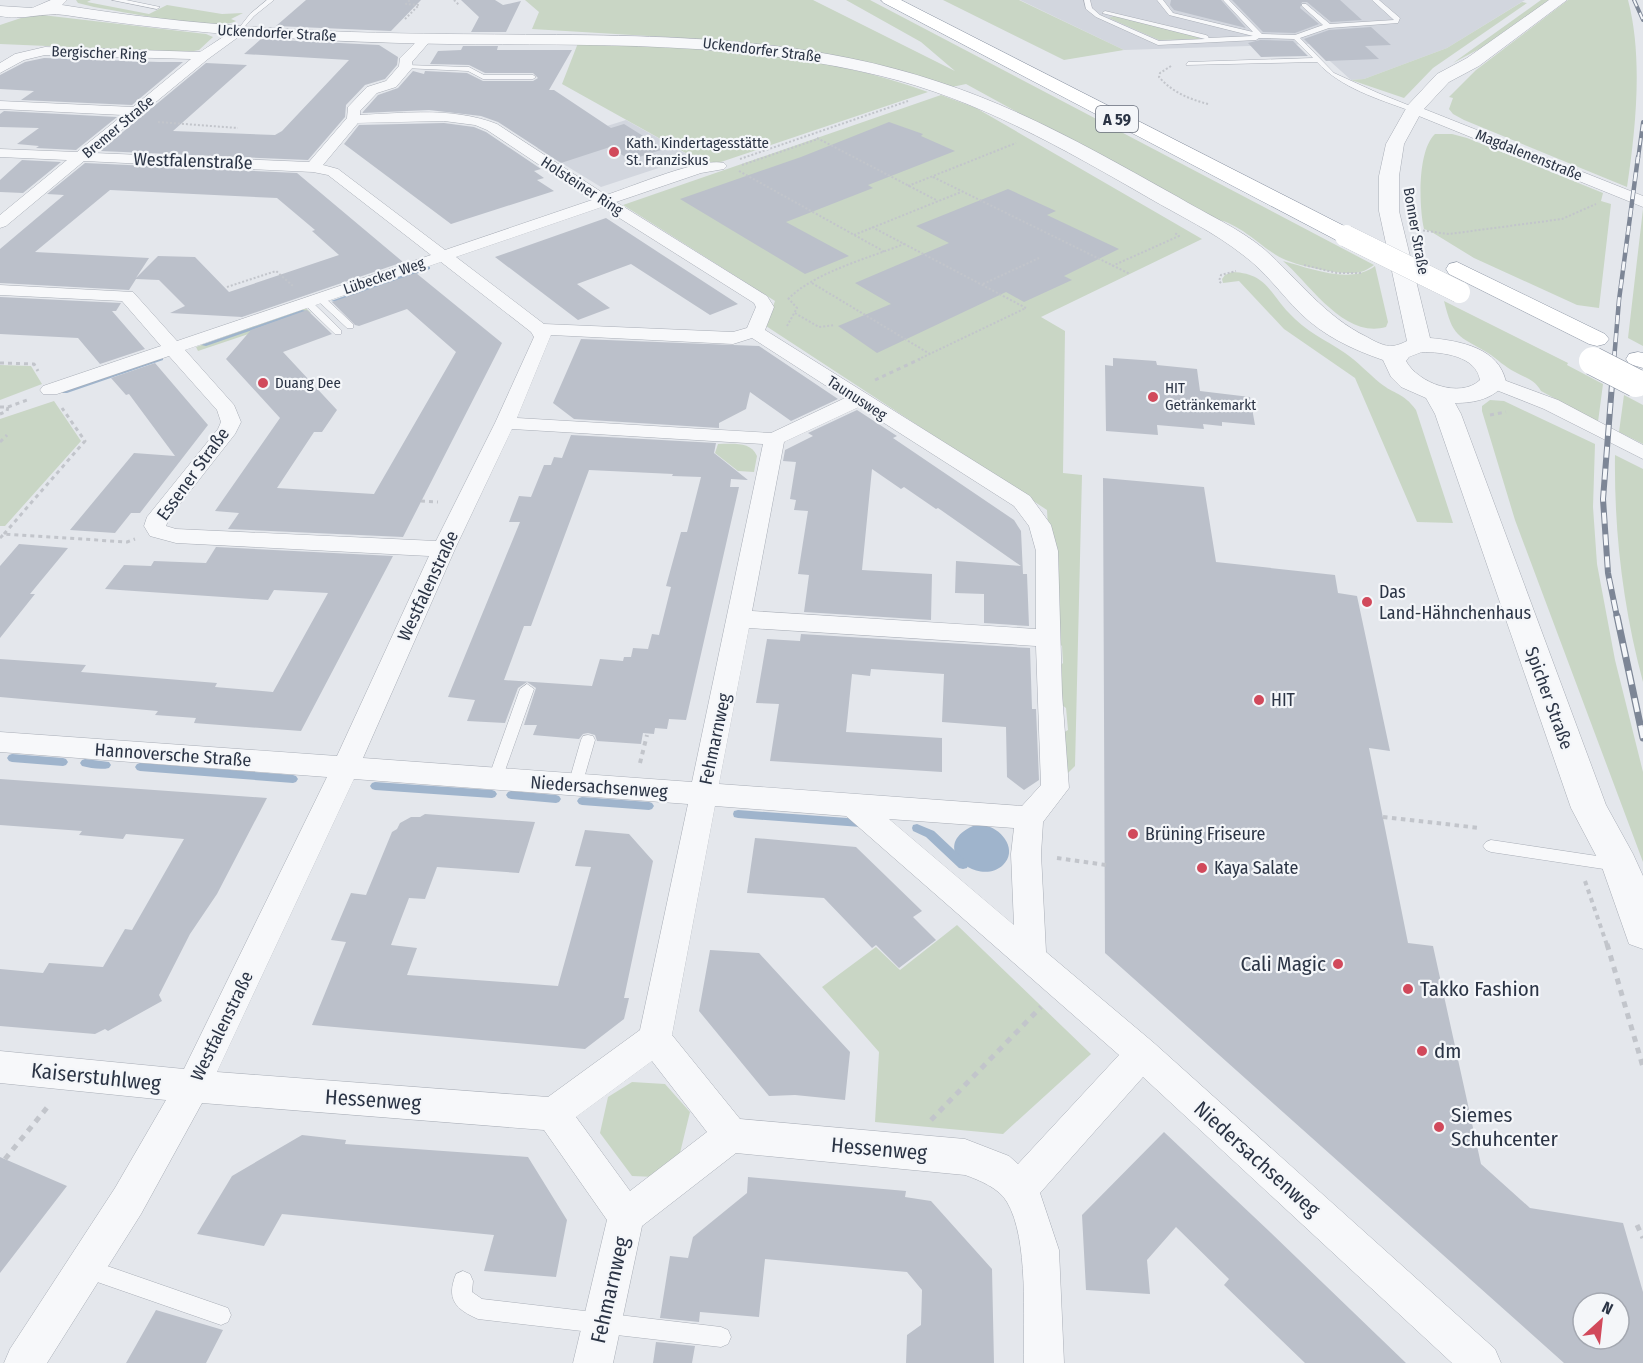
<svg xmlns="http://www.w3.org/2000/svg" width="1643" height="1363" font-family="'Fira Sans Condensed',sans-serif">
<rect width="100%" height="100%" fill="#e4e7ec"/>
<path fill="#d2d6de" d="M1020,0H1525L1447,48L1364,79L1351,80L1311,44L1124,50Z
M626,120L692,157L601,187L537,148Z"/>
<path fill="#c9d6c5" d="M76,0H91L87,2L149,14L167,5L222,14L243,13L231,19L236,21C218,32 120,11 94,7L78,3Z
M525,0H813L955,71L921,42L846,0H870L1374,265C1367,270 1361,273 1353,273C1335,274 1291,265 1276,255C1257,243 1235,220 1212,219L966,84L952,87L884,66L777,46L716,40L532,29L539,12Z
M943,0H1019L1124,50L1064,60Z
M1541,0H1549L1481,48L1453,63Z
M1568,0H1628C1643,56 1636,128 1627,187L1464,120L1453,114L1449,109L1453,98L1449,97L1476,70Z
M1522,2L1527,3L1433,68L1404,98L1351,80L1364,79L1447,48Z
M42,15L206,34L213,37L199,50L189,52L0,44V25L21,18Z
M1114,16L1197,37L1200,39L1159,40L1109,18Z
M578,43C696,46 816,51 928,92L709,166L562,84Z
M941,95L976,108L1202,239L1041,317L1065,331L1063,473L1082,475L1075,766L1067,774L1061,734L1068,730L1066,708L1058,702L1056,670L1063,663L1062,646L1054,639L1047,510L766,326L775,301L623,205Z
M1435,134H1452L1467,138L1603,193L1601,201L1611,204L1599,308L1577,305L1474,258L1430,231L1424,229C1419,207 1417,151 1435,134Z
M1643,209V346L1628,338Z
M1283,261C1310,268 1350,285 1375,266L1388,322L1386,327C1344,339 1310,284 1283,261Z
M1232,272C1266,273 1269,292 1289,313C1305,331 1326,340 1345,353C1358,362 1368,373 1380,383C1395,395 1403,392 1416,410L1453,523L1417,522L1355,378L1284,329L1239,281L1223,283L1222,279L1225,275Z
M1444,301L1568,363L1567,365L1603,384L1598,422L1541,391C1535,380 1526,378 1515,372C1505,367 1497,359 1488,353C1457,335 1453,337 1444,301Z
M305,307L311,313L198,351L196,347Z
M0,365L31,366L42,384L0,400Z
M1624,395L1643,405V444L1619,432Z
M1490,400L1504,401L1595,444L1593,507L1597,564L1615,660L1643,772V862L1515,520L1482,411V406Z
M54,401L81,441L5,526H0V419Z
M718,444C732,444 751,441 757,456L754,472L738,471L715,453Z
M1615,455L1643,469V682C1623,607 1614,532 1615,455Z
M957,925L1091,1054L1003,1134L875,1122L879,1052L822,987L876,947L900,970Z
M632,1082L665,1084L690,1112L680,1153L655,1177L632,1176L600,1133L608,1097Z"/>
<path fill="#9fb4cc" d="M973,826C977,826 983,825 987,826C1003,830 1018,851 1003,865C979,888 926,847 973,826Z"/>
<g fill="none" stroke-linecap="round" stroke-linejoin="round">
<path fill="#9fb4cc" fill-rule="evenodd" d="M428,266L430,267V269L336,302L331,301Z
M302,310L307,311L206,346L201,345Z
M161,357L163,358V360L67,393H63L62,392Z
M12,754L63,758L66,759L68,762L66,765L63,766L12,762L9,761L7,758L9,755Z
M85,759L109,762L111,765L109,768C101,770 90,768 82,766L80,763L82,760Z
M140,763L293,775L296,776L298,779L296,782L293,783L140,771L137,770L135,767L137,764Z
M375,782L492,790L495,791L497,794L495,797L492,798L375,790L372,789L370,786L372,783Z
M511,791L556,795L559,796L561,799L559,802L556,803L511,799L508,798L506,795L508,792Z
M582,797L649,802L652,803L654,806L652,809L649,810L582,805L579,804L577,801L579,798Z
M738,810L861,819L865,820L866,823L865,826L861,827L738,818L734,817L733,814L734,811Z
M917,824L934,831L967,862L968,865L967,868L963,869L959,868L926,837L913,831L912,828L913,825Z"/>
</g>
<path fill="#bbc0ca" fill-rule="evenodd" d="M306,0H421L391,31L276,26Z
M461,0H495L503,5L521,1L506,32H471L479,17Z
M1171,0H1221L1246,28L1174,10L1170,5Z
M1232,0H1340L1362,20L1331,22L1307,2H1302L1300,8L1319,24L1295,33L1263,32Z
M1371,27L1391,45L1365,46L1379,59L1326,61L1304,39L1329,30Z
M261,39L379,45L398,57L397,65L385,79L365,85L346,105L345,117L308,160L100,151L206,63L247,65L173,131L275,135L282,131L349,60L244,54Z
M1260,40L1293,41L1308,56L1261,57L1248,43Z
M463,46H498L497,50H572L549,90H554L611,128L624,124L664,149L630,160L610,147L561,163L498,122L481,116L429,110L362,113L378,95L398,88L413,71L424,74L425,71L467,73L483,81H533L538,78L533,73H485L469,65L430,64L438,51L461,50Z
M44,58L159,62H183L132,105L21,100L34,91L0,89V75L25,62Z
M4,111L117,117L76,150L36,148L39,146L17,144L39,128L0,127V114Z
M889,122L923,134L921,136L955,151L868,185L873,188L786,222L849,256L805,274L680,199L801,157Z
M444,123L474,127L486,132L541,169L534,171L544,178L537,180L554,191L451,224L344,144L359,125Z
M22,160L61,162L23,193L0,192V180Z
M85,163L297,173L403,262L242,317L170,313L185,306L159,280L136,279L129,290L0,283V249L64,195L47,194ZM110,190L277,198L315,230L312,231L339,255L229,292L195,257L158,256L136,278L149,258L35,252Z
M1008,189L1056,211L1047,215L1119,249L1064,276L1072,280L1024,302L1006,292L877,353L838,326L891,304L855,283L949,243L916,226Z
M606,218L661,254L738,304L710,315L631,264L577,284L610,308L578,320L495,257Z
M416,273L502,343L403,537L228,529L239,513L215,511L280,418L226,359L251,330L307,310L332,334L283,352L337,410L322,432H314L277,488L374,494L456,352L407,309L359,326L355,325L332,302Z
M0,297L121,303L116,311H112L145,349L100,364L78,338L0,334Z
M581,339L759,346L838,399L791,421L750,392L746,409L719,423V428L574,419L553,403Z
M1113,358L1156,361L1157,365L1197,369L1200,391L1250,397L1255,425L1222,422V426L1203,424L1204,429L1157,425L1158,435L1106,431L1105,365L1113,366Z
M155,363L208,425L140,513H131L115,533L70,530L134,453L175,456L129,394L126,395L111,378Z
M857,410L897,436L893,438L1014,520L1021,531L1023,574H1027L1029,626L984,623V594L955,593L956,561L1021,566L938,508L936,509L904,487L901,489L872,469L862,570L932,574L931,620L804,612L809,575L798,574L808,511L794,510L796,500L790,499L796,462L783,461L785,450L813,436L808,433Z
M571,435L716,443L714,453L748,480L731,479L730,487H739L686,720L669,719L667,729L655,728L654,734L643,733L641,744L597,741L595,735L588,733L583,734L579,739L533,735L537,725H524L536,688L527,682L518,688L505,723L467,721L475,700L448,697L520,522H509L519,496L531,497L544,465H551L554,457L562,458ZM589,470L673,474L672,476L701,477L687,532H681L666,586L671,587L659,635L652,634L648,649L633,648L631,657H624L623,661L600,659L592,686L504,680L524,626H531Z
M1103,478L1204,487L1216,562L1335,575L1338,593L1357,596L1390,751L1369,748L1408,943L1433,946L1481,1164L1530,1208L1623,1223L1643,1292V1363H1564L1105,953ZM1583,1303H1619V1339H1583Z
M19,544L68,548L30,594H35L0,638V566Z
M216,547L393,556L301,731L194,723L196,718L155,715L158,711L0,697V659L86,665L81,672L217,683L215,687L273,692L328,593L274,590L268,600L105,589L124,565L151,566L154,561L206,563Z
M801,634L1030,648L1032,709H1036L1039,780L1024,790L1007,777L1006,727L942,722L944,674L871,669L870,676L852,674L846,732L942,738V772L770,761L779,704L756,703L767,639L800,641Z
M0,779L267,798L217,894L190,934L159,995L162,1001L108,1031L105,1029L95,1034L0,1026V969L43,973L49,963L103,967L125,929L132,930L184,839L126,834L123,839L79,835L82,831L0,825Z
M425,814L535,822L519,873L437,867L425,899L409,898L391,945L417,948L407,975L558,986L591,867L575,866L585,830L629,834L653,861L624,998H629L624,1019L585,1049L312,1025L346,942L331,940L351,893L366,895L392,832L397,829L400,823L411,817H420Z
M755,838L856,847L922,911L913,917L936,940L899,968L876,945L872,948L824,898L747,893Z
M710,950L759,953L850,1052L845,1100L795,1095L769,1096L699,1011Z
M1164,1132L1270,1232L1406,1363H1305L1224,1285L1229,1279L1176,1227L1147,1260L1150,1294L1086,1290L1082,1215Z
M302,1135L346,1140L345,1144L528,1157L567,1220L556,1277L484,1271L494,1235L282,1214L264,1246L197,1234L232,1176Z
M0,1157L67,1186L0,1273Z
M748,1177L906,1191L905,1197L931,1201L992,1269L994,1363H906L907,1335L921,1325L922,1290L907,1272L765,1259L759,1317L700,1312L699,1322L660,1318L670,1256L688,1258L693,1237L747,1193Z
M156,1310L223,1330L206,1363H126Z
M656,1342L695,1346L692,1363H653Z"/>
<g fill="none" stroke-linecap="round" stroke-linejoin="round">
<defs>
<path id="service" d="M112,0H126L160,7L157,9Z
M267,0H274L254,16L239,33H235L250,14Z
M1084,0H1090L1092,8L1100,15L1159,41L1205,39L1102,13L1105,11L1206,35L1209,37L1208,38L1253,36L1169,15L1157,0H1163L1173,13L1253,32L1223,0H1229L1262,34L1295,35L1323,25L1302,6V4H1306L1330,24L1394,20L1372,0H1379L1400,18L1398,23L1329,28L1300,38L1334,73L1378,93L1418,109L1411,111C1378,99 1341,88 1317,62L1186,65L1188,62L1313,58L1294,39L1259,38L1256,40L1158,45L1096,17L1086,9Z
M406,65L469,67L484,75H533L536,77L533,79H483L468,71L404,68Z
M317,296H323L353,324V328H347L317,300Z
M304,300H310L341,330V334H335L304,304Z
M527,684L534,689L502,779L500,783H490L488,779L520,689Z
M588,735L593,736L595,740L582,785L580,789L575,791L570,789L568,785L581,740L583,736Z
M1491,840L1617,859L1622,860L1625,865L1622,870L1617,871L1491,852L1486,850L1483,846L1486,842Z
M87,1259L228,1308L231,1315L228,1322L221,1325L80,1276L77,1269L80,1262Z
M463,1271L470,1274L473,1281L472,1292L482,1299L721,1327L728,1330L731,1337L728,1344L721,1347L478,1319C455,1309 446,1299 456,1274Z"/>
<path id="minor" d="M237,28L243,32L241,35L208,59L94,153L309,162L347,118L348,107L367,87L386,81L399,66L400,58L422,36L426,35L432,39L412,62L413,67L396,87L377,93L360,111V115C406,113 453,107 497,124L606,195C632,187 700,157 724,163L727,166L724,169L701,173L616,202L767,296L774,307L765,330L1030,496L1051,525L1058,551L1062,693L1069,788L1043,822L1041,854L1046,952L1154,1043L1495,1349L1501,1363H1452L1143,1077L1040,1193L1059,1250L1064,1363H1024C1023,1319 1029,1239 1007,1202C999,1188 979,1180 965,1175L736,1153L642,1226L613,1363H573L607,1220L544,1130L202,1103L141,1214L47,1363H4L10,1349L115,1188L166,1100L0,1083V1051L184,1069L327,777L0,752V732L337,756L429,556L176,543L150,536L144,526L147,517L218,429L221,422L217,410L169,356L57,394H43L40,390L43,386L161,346L122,301L0,295V285L133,292L177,341L431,255L328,175L313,172L84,161L6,226L0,228V215L67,160L0,157V149L77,152L123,115L0,109V101L133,107L191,59L45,55L24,60L0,73V63L15,54L45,47L200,52ZM444,121L475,125L487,130L592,200L445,250L338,169L323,165L358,123ZM602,207L754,303L756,307L747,328L733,332L544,324L456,257ZM441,262L531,332L534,337L495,423L436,541L176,529L166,526L169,518L235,434L241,422L234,405L185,350ZM551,335L733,344L752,338L845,398L771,433L517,418ZM859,407L1014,506L1029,526L1036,551V629L752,611L784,442ZM512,429L763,444L692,782L363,758L455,549ZM749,628L1036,646L1041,785L1022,806L719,784ZM354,779L688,804L640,1030L548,1097L217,1072ZM715,806L846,816L1119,1055L1018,1164L1009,1156L965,1139L740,1119L672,1035ZM889,819L1014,828L1011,854L1014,925ZM652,1061L707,1132L630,1191L576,1117Z
M1414,105L1643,196V207L1409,112L1407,109Z
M1493,376L1558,400L1643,445V459L1544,409L1486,386L1483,382L1486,378Z"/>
<path id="tertiary" d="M51,0H67L62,5C190,26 319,33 448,34C613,36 781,29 939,82C1023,109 1101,154 1178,197C1206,214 1239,228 1264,249C1299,280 1324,316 1367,337C1374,341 1385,347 1393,346C1398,345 1403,343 1407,341L1379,211V176L1386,144L1408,105L1437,74L1467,58L1549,0H1567L1479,66L1449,82L1422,111L1404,144L1399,176V211L1430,338C1461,341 1499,348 1506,382C1494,399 1475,403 1455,403L1461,414L1606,805L1633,854L1643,876V949L1629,944L1602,867L1571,808L1435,414L1426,398L1401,387L1391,377L1383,360C1351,349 1324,336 1300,313C1281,294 1265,271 1243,255C1214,232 1180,216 1149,198C1064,149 977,99 881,76C739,41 593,45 448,44C320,42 192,35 65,15C43,12 23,21 0,16V6L32,8ZM1422,352C1443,352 1476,356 1480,380C1460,399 1418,383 1406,361L1409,357Z"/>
<path id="motorway" d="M881,0H901L1354,231L1357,236L1354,241L1346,242L1338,241L884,3Z
M1457,262L1605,334L1609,339L1605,344L1597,346L1589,344L1449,274L1446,269L1449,264Z
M1638,352L1643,353V368L1629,364L1626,359L1629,354Z"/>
</defs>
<use href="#service" stroke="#a9aeb7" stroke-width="1"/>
<use href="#minor" stroke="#a9aeb7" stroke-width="1"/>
<use href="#tertiary" stroke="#a9aeb7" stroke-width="1"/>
<use href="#motorway" stroke="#8b94a3" stroke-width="1"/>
<path stroke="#c2c5cb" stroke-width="2" stroke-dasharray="2 2" stroke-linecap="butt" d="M454,0L459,5
M405,19L419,5L406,4L410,0
M1171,66L1160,73L1159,77C1172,92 1189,99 1208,104
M158,122L238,128
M817,138L938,201
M740,159L908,101
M742,165L818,139
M739,171L885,252
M933,177L1130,274
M908,186L1016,143
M872,227L1026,308L917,360
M1419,230L1449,234L1562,219L1596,204
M854,235L961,192
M1304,265L1337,273H1361
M1112,266L1179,236L1175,233
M812,283L930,354
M1221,283L1219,281L1221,275L1236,271
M983,284L1039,258
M227,287L276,271L293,286
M788,299C815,272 869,258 904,244
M795,313L819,327L835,325
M787,326L797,308L788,298"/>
<path stroke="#c2c5cb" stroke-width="3" stroke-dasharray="4 4" stroke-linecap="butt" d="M0,363L34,364L38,371
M875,380L920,359
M0,407H8L7,411L0,414
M8,407L30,399
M1490,415L1506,412
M0,442L7,435
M421,501L438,502
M4,534L85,441L62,408
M0,538L4,534L127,542L135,539"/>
<path stroke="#c2c5cb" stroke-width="4" stroke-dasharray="4.5 4.5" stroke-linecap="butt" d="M640,763L647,735
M1383,817L1480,828
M1057,858L1106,865
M1585,881L1607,945"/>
<path stroke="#c2c5cb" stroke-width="5" stroke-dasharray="6 6" stroke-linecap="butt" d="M1607,944L1643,1067
M931,1120L1041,1007
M5,1159L50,1104
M1637,1225L1643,1238"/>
<use href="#service" fill="#f7f8fa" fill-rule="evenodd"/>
<use href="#minor" fill="#f7f8fa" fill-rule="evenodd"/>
<use href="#tertiary" fill="#f7f8fa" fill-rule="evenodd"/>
<use href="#motorway" fill="#fff" fill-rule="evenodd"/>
<defs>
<path id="rail-far3" d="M1634,0L1643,20
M1638,159L1643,122"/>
<path id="rail-far2" d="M1614,360L1619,300L1638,157"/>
<path id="rail-far1" d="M1614,359L1603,499L1608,573L1617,617"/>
<path id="rail" d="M1617,616L1643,738"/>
</defs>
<use href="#rail-far3" stroke="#7d8696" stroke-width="4"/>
<use href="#rail-far2" stroke="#7d8696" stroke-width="4.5"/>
<use href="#rail-far1" stroke="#7d8696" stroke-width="6"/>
<use href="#rail" stroke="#7d8696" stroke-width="7"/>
<use href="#rail-far3" stroke="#f4f6f9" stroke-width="2" stroke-dasharray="7" stroke-linecap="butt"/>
<use href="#rail-far2" stroke="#f4f6f9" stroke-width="3" stroke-dasharray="9" stroke-linecap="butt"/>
<use href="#rail-far1" stroke="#f4f6f9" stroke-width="4" stroke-dasharray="11" stroke-linecap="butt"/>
<use href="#rail" stroke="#f4f6f9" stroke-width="4.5" stroke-dasharray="14" stroke-linecap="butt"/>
<defs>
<path id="motorway-bridge-far1" d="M1346,236L1459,292"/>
<path id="motorway-bridge" d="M1593,361L1636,383"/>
</defs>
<use href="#motorway-bridge-far1" stroke="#8b94a3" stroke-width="22" stroke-linecap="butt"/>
<use href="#motorway-bridge" stroke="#8b94a3" stroke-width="29" stroke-linecap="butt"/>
<use href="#motorway-bridge-far1" stroke="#fff" stroke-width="22"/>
<use href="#motorway-bridge" stroke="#fff" stroke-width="28"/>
</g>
<g fill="#d1495b" stroke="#f4f6f9" stroke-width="2">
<circle cx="614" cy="152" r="6"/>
<circle cx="263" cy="383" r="6"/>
<circle cx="1153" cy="397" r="6"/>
<circle cx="1367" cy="602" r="6"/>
<circle cx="1259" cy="700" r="6"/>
<circle cx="1133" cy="834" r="6"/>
<circle cx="1202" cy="868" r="6"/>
<circle cx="1338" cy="964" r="6"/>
<circle cx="1408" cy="989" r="6"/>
<circle cx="1422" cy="1051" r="6"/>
<circle cx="1439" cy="1127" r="6"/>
</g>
<g text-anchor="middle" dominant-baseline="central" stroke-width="4.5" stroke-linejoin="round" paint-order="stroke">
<g font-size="15" fill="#2b3445" stroke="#f4f6f9">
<text transform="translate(277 33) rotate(3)">Uckendorfer Straße</text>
<text transform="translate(762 50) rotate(7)">Uckendorfer Straße</text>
<text transform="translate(99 53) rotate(2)">Bergischer Ring</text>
<text transform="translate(118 127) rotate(-40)">Bremer Straße</text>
<text transform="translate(1529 155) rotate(22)">Magdalenenstraße</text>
<text transform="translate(582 186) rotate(33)">Holsteiner Ring</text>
<text transform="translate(1416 231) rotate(80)">Bonner Straße</text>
<text transform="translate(384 276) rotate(-19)">Lübecker Weg</text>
<text transform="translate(857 398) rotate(33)">Taunusweg</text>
</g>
<g font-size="15" fill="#2b3445" stroke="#f4f6f9" text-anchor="start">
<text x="626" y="143">Kath. Kindertagesstätte<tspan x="626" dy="17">St. Franziskus</tspan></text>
<text x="275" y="383">Duang Dee</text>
<text x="1165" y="388">HIT<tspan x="1165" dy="17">Getränkemarkt</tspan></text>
</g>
<rect fill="#f4f6f9" stroke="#676e7b" stroke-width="1.5" x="1096" y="106" width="42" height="26" rx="4.5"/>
<g font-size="16" font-weight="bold" fill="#2b3445">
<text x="1117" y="119">A 59</text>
</g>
<g font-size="18" fill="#2b3445" stroke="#f4f6f9">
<text transform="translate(193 161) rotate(2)">Westfalenstraße</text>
<text transform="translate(193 474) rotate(-54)">Essener Straße</text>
<text transform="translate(428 586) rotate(-65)">Westfalenstraße</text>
<text transform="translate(1549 698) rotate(70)">Spicher Straße</text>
<text transform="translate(715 739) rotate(-78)">Fehmarnweg</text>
<text transform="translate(173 755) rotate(4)">Hannoversche Straße</text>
<text transform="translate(599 787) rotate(4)">Niedersachsenweg</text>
<text transform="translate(222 1026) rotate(-64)">Westfalenstraße</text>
</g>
<g font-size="18" fill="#2b3445" stroke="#f4f6f9" text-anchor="start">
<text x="1379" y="592">Das<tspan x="1379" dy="21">Land-Hähnchenhaus</tspan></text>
<text x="1271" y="700">HIT</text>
<text x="1145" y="834">Brüning Friseure</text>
<text x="1214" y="868">Kaya Salate</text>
</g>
<g font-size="21" fill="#2b3445" stroke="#f4f6f9" text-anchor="start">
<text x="1326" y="964" text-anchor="end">Cali Magic</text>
<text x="1420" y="989">Takko Fashion</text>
<text x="1434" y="1051">dm</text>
<text x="1451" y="1115">Siemes<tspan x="1451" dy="24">Schuhcenter</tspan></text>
</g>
<g font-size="21" fill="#2b3445" stroke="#f4f6f9">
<text transform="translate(96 1077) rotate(6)">Kaiserstuhlweg</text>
<text transform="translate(373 1100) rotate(4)">Hessenweg</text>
<text transform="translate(879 1149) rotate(5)">Hessenweg</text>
<text transform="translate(1257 1159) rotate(42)">Niedersachsenweg</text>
<text transform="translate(610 1290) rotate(-77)">Fehmarnweg</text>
</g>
</g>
<g transform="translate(1601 1321) rotate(27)"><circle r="28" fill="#f4f6f9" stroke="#a4a8b1" stroke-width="1.5"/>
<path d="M0-4.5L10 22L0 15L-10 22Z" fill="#d1495b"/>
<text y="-9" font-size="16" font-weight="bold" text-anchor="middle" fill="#2b3445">N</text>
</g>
</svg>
